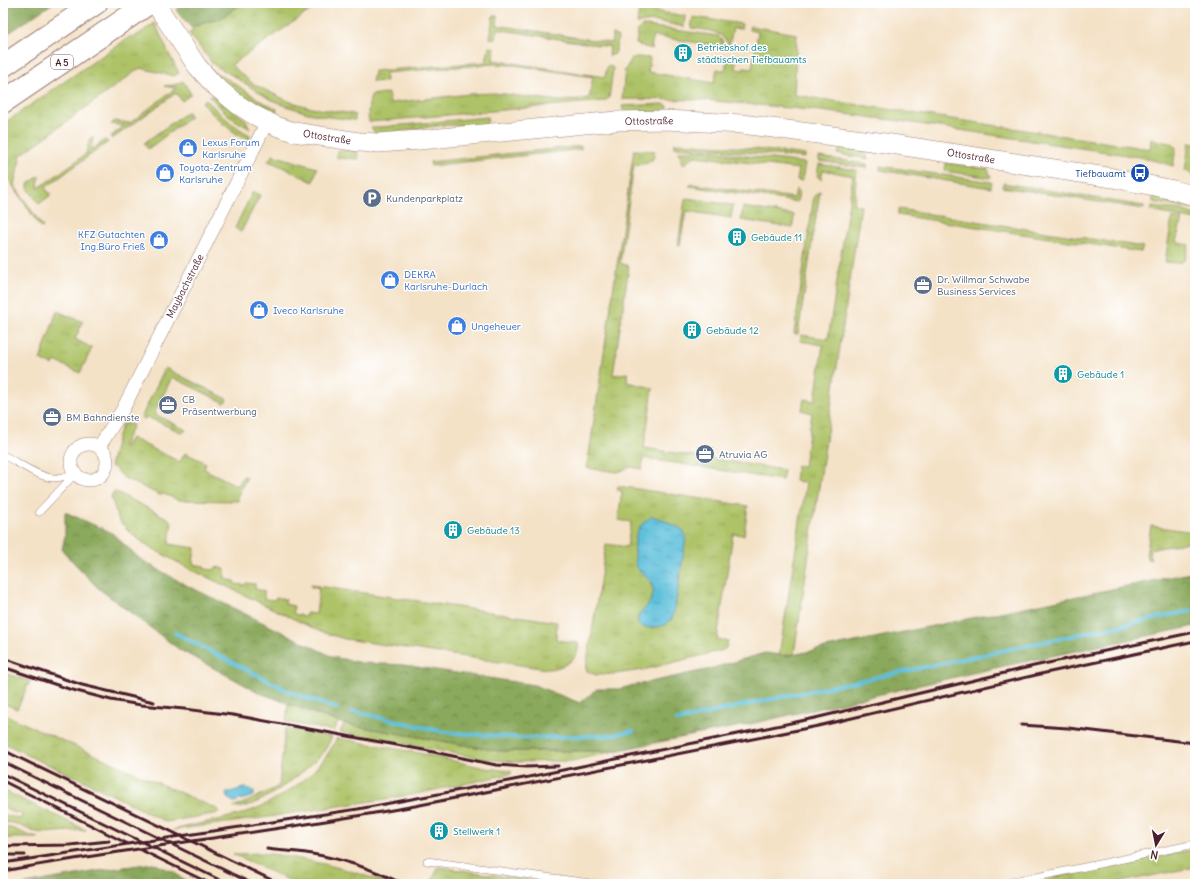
<svg xmlns="http://www.w3.org/2000/svg" width="1198" height="887" font-family="Delius,sans-serif">
<defs>
<pattern id="grass-tufts" width="24" height="20" patternUnits="userSpaceOnUse"><rect width="24" height="20" fill="#aec367"/><path d="M3 7l-1-3M5 7V3M7 7l1-3M15 17l-1-3M17 17v-4M19 17l1-3" fill="none" stroke="#97a75a"/></pattern>
<pattern id="forest-crowns" width="20" height="18" patternUnits="userSpaceOnUse"><rect width="20" height="18" fill="#8aa95c"/><path d="M2 6a3 3 0 1 1 6 0M12 15a3 3 0 1 1 6 0" fill="none" stroke="#73894c"/></pattern>
<pattern id="water-ripples" width="26" height="14" patternUnits="userSpaceOnUse"><rect width="26" height="14" fill="#5dc0db"/><path d="M2 4q2-2 4 0t4 0M15 11q2-2 4 0t4 0" fill="none" stroke="#4f9bb2"/></pattern>
</defs>
<rect width="100%" height="100%" fill="#fff"/>
<filter id="ink" filterUnits="userSpaceOnUse"><feTurbulence type="fractalNoise" baseFrequency=".025" numOctaves="2"/><feDisplacementMap in="SourceGraphic" scale="8" xChannelSelector="R" yChannelSelector="G"/><feConvolveMatrix kernelMatrix="1 2 1 2 8 2 1 2 1" color-interpolation-filters="sRGB"/></filter>
<filter id="wash" filterUnits="userSpaceOnUse"><feTurbulence type="fractalNoise" baseFrequency=".012" numOctaves="4" result="noise"/><feDisplacementMap in="SourceGraphic" scale="16" xChannelSelector="R" yChannelSelector="G"/><feGaussianBlur stdDeviation="0.9" result="paint"/><feColorMatrix in="noise" values="0 0 0 0 0 0 0 0 0 0 0 0 0 0 0 0 0 1.4 0 .05"/><feComposite in="paint" operator="in"/></filter>
<g filter="url(#wash)">
<rect width="100%" height="100%" fill="#f4e2c7"/>
<path fill="url(#grass-tufts)" stroke="#7c7149" d="M243,3H321L231,65L253,84L288,101L312,108L354,114L355,116V120L329,117L308,113L286,106L268,98L235,77L214,65L189,33L193,30L191,27L221,18Z
M642,4L654,5V11L685,16L684,27C669,24 652,18 637,24L639,9Z
M493,16H498L497,25L611,43L613,34L618,37L615,54L609,56L610,47L497,29L496,39L490,38Z
M693,17L742,24L741,29L733,28L729,46C722,30 706,30 691,28Z
M155,23L168,52L179,73L174,76L140,68L21,155L14,185L43,227L41,228L3,171V124L131,36L133,38Z
M642,26H646L718,36L722,40L725,47L653,36L651,49L636,44L638,30Z
M750,26L797,34L794,95L1150,149L1151,139L1173,144L1176,148L1173,166L1160,162L1140,157L899,121L822,111L703,100L622,99L625,70L632,58L637,57L650,58L648,72L714,83L717,69L725,71L727,60L736,62V69L743,70L744,68L752,69L758,32L749,30Z
M489,47L495,48L493,60L605,77L607,66L612,67L613,69L609,98L604,101L369,122C367,113 369,104 371,95L388,93L390,103L469,94L496,93L560,101L589,98L593,77L513,65L494,64L385,73L386,81L372,82L374,71L486,62Z
M208,69L229,80L261,101L277,109L275,116L248,103Z
M183,81L191,94L182,101L176,93L112,139L110,137L124,126L111,124L115,121L130,123L176,88L164,86L174,85Z
M209,96H214L246,120L250,129L230,117Z
M206,99C219,114 233,126 250,135L249,141C230,131 215,118 202,102Z
M663,104L668,106L667,112H625L623,110L622,106Z
M187,112L189,113V118L148,149L144,143Z
M487,117L488,121L485,126C473,128 462,125 450,125C425,126 401,132 376,135L371,127H381Z
M93,137L91,150L105,140L108,142L45,188L51,195L39,204L28,188V184L39,176L38,188L43,185L86,154L89,140Z
M674,143C718,145 761,149 805,155V158L742,152L674,147Z
M1189,143L1195,144V175L1185,171Z
M581,146V149L566,151L446,164L431,166L430,162Z
M843,146L865,150L868,159L837,154Z
M347,150L357,151L359,159L337,158V151Z
M634,150L655,151C653,165 647,163 634,165L620,263L629,266L613,375L628,373L627,382L653,388L644,448L784,470L782,480L643,458L642,469L631,467L618,472L587,468Z
M679,151H706L805,163L802,181L797,180L799,169L695,156L684,164H682Z
M273,155L317,168L313,182L276,164L268,161Z
M819,157L867,164V168L819,161Z
M946,163L988,169L991,178L945,171Z
M819,164L857,170L854,205L861,206L794,654L779,656L806,483L795,481L797,465L804,466L812,413L802,410L804,399L815,401L823,345L800,341L801,335L828,339L853,176L823,170L821,180L817,176Z
M880,166L992,182L991,188L880,170Z
M1003,183L1144,206V209L1002,187Z
M692,184L794,198L796,189L799,192L797,202L689,186Z
M253,191L260,195L241,232L235,228Z
M820,191L798,334H794L814,196Z
M1153,195L1195,206V210L1153,202Z
M686,198L733,205L731,218L686,211L680,245H678L685,200Z
M743,207L794,215L793,228L741,220Z
M1152,207L1181,210L1195,215V220L1151,211Z
M898,209L1143,247L1141,252L898,215Z
M1172,218L1182,219L1176,242L1189,245L1185,260L1178,263L1165,262Z
M57,311L83,322L75,339L92,348L80,373L55,361L53,365L40,360Z
M165,368L227,399L225,403L172,377L154,414L186,430L183,433L147,417L144,419L141,418Z
M126,423L133,425L123,446L125,448L131,438L180,462L185,453L206,463L204,469L238,486L243,476L247,477L238,496V501L178,500L164,494L160,495L124,478L113,467L110,466L118,435L122,424Z
M618,486L748,506L744,535L733,534L717,639L728,641L726,648L723,650L643,670L614,674L597,675L588,672L586,669L606,544L627,547L631,522L618,520L622,491L617,490Z
M113,492H116L169,519L172,522L169,544L195,548L193,564L204,566L205,569L214,570L216,567L225,569V579L234,581L235,584L244,585L246,583L255,584V589L264,591V599L274,600L276,598L286,599L285,604L294,606L293,612L294,614L304,616L306,613L316,614L319,589L311,587V585L557,622L556,640L578,643C581,660 561,669 547,669L345,639L321,632L186,567L148,546L133,535L119,521L111,497Z
M1151,526L1194,532L1193,541L1149,550L1151,560L1147,558L1146,555Z
M3,673L30,681L17,709L3,703Z
M288,704L338,722L334,731L286,722Z
M3,714L219,810V813L166,822L87,782L31,757L3,742Z
M344,724L499,751H614L572,761L516,762L484,759L340,732Z
M285,728L332,737C329,742 327,747 324,751C311,768 254,813 233,807L249,801L279,786Z
M337,738L424,754L485,768L511,771V774L411,795L255,819L173,830C194,824 217,821 238,815C276,804 320,775 337,738Z
M3,790L15,796L86,830L42,833L32,831L14,823L3,822V814L19,819L21,818L22,815L19,813H15L3,807Z
M3,827C16,827 25,836 38,838H3Z
M1195,849V867L1111,884H1076L1075,879L1050,884H1021Z
M262,853C306,858 348,869 390,884H297L233,854Z
M439,867L556,884H430Z"/>
<path fill="url(#forest-crowns)" stroke="#6a6444" d="M3,3H53L3,37Z
M186,3H243L221,18L191,27L176,10Z
M65,512L112,533L140,559L182,583L333,657L362,663L404,665L534,685L580,703L597,689H618L706,670L765,653L787,656L1195,572V626L999,667L750,724L614,751H499L344,724L260,693L180,650L98,588L62,550L65,535Z
M153,863L174,872L182,879L194,884H25L104,870Z"/>
<path fill="url(#water-ripples)" stroke="#547083" d="M652,516L661,519L683,530L686,538L674,614C673,616 672,618 671,620C664,628 645,631 638,624V617C641,612 644,609 648,605C660,588 649,578 636,568C635,556 632,537 640,527C642,523 648,520 652,516Z
M244,788L251,789L254,792V796L234,802L227,798L226,793Z"/>
<g fill="none" stroke-linecap="round" stroke-linejoin="round">
<path stroke="#5dc0db" stroke-width="4" d="M175,633L292,693L336,708
M352,711L445,732L522,738L612,735L633,731
M677,721L744,705L1195,610"/>
</g>
</g>
<g filter="url(#ink)">
<g fill="none" stroke-linecap="round" stroke-linejoin="round">
<defs>
<path id="service" d="M3,455C17,462 38,477 53,478C61,478 68,476 75,474
M39,512L75,474
M427,861L598,884
M1003,884L1195,844"/>
<path id="minor" d="M71 462a18 18 0 1 1 36 0a18 18 0 1 1-36 0Z
M99,447L123,409L267,122"/>
<path id="secondary" d="M155,3L197,66L214,85L237,104L254,115L276,126L294,132L359,142L378,143L420,140L616,121L665,120L742,124L878,142L1113,178L1174,190L1195,196"/>
<path id="motorway" d="M3,66L96,3
M3,102L149,3"/>
</defs>
<use href="#service" stroke="#9f8079" stroke-width="8"/>
<use href="#minor" stroke="#9f8079" stroke-width="14"/>
<use href="#secondary" stroke="#9f8079" stroke-width="20"/>
<use href="#motorway" stroke="#9f8079" stroke-width="24"/>
<use href="#service" stroke="#fff" stroke-width="7"/>
<use href="#minor" stroke="#fff" stroke-width="13"/>
<use href="#secondary" stroke="#fff" stroke-width="19"/>
<use href="#motorway" stroke="#fff" stroke-width="22"/>
<path stroke="#4a1f2b" stroke-width="3" d="M3,658L82,685L154,702
M3,667L69,689L111,700L141,705L184,709L233,715L424,750L496,765L526,767L558,766
M1021,725L1068,728L1195,743
M3,750L280,884
M3,762L253,884
M3,774L228,884
M3,781L128,844
M3,846L70,845L109,841
M267,849C280,851 293,851 306,853C339,858 373,869 403,884
M141,850L211,884
M3,855H25
M3,863L358,809L524,778L815,718L1034,666L1195,632
M3,871C140,846 279,831 415,806L818,726L1036,675L1195,641"/>
</g>
</g>
<defs>
<symbol id="building-disc" viewBox="-11 -11 22 22"><circle r="9.5" fill="#0f9aa8" stroke="#fff"/><path d="M-4-6H4V6H1V3H-1V6H-4ZM-2.5-4.3h1.7v1.8h-1.7ZM.8-4.3h1.7v1.8H.8ZM-2.5-1h1.7V.8h-1.7ZM.8-1h1.7V.8H.8Z" fill="#fff"/></symbol>
<symbol id="shop-disc" viewBox="-11 -11 22 22"><circle r="9.5" fill="#3f7fe0" stroke="#fff"/><path d="M-5-2.5h2.3a2.7 3.5 0 0 1 5.4 0H5L5.5 6h-11ZM-1.5-2.5h3a1.5 2.3 0 0 0-3 0Z" fill="#fff"/></symbol>
<symbol id="bus-disc" viewBox="-11 -11 22 22"><circle r="9.5" fill="#1a4fb4" stroke="#fff"/><path d="M-5-6H5V4H4V6H2V4H-2V6H-4V4H-5ZM-3.5-4V0h7V-4ZM-3.5 1.2v1.5H-2V1.2ZM2 1.2v1.5H3.5V1.2Z" fill="#fff"/></symbol>
<symbol id="parking-disc" viewBox="-11 -11 22 22"><circle r="9.5" fill="#5c6f8a" stroke="#fff"/><path d="M-3.5-5.5H1a3.5 3.5 0 0 1 0 7H-1V5.5H-3.5ZM-1-3.4V-.6H.8a1.4 1.4 0 0 0 0-2.8Z" fill="#fff"/></symbol>
<symbol id="office-disc" viewBox="-11 -11 22 22"><circle r="9.5" fill="#5c6f8a" stroke="#fff"/><path d="M-6-3h4V-5.5h4V-3h4V5H-6ZM-1-4.5V-3h2v-1.5ZM-6 0V1H6V0Z" fill="#fff"/></symbol>
</defs>
<g fill-rule="evenodd">
<use href="#building-disc" x="672" y="42" width="22" height="22"/>
<use href="#shop-disc" x="177" y="137" width="22" height="22"/>
<use href="#shop-disc" x="154" y="162" width="22" height="22"/>
<use href="#bus-disc" x="1129" y="162" width="22" height="22"/>
<use href="#parking-disc" x="361" y="187" width="22" height="22"/>
<use href="#building-disc" x="726" y="226" width="22" height="22"/>
<use href="#shop-disc" x="148" y="229" width="22" height="22"/>
<use href="#shop-disc" x="379" y="269" width="22" height="22"/>
<use href="#office-disc" x="912" y="274" width="22" height="22"/>
<use href="#shop-disc" x="248" y="299" width="22" height="22"/>
<use href="#shop-disc" x="446" y="315" width="22" height="22"/>
<use href="#building-disc" x="681" y="319" width="22" height="22"/>
<use href="#building-disc" x="1052" y="363" width="22" height="22"/>
<use href="#office-disc" x="157" y="394" width="22" height="22"/>
<use href="#office-disc" x="41" y="406" width="22" height="22"/>
<use href="#office-disc" x="694" y="443" width="22" height="22"/>
<use href="#building-disc" x="442" y="519" width="22" height="22"/>
<use href="#building-disc" x="428" y="820" width="22" height="22"/>
</g>
<g text-anchor="middle" dominant-baseline="central" stroke-width="3" stroke-linejoin="round" paint-order="stroke">
<rect fill="#fff" stroke="#80626b" stroke-width="1" x="51" y="55" width="22" height="14" rx="3"/>
<g font-size="9" font-weight="bold" fill="#4a1f2b">
<text x="62" y="62">A 5</text>
</g>
<g font-size="10" fill="#0d838f" stroke="#fff" text-anchor="start">
<text x="697" y="47">Betriebshof des<tspan x="697" dy="12">städtischen Tiefbauamts</tspan></text>
<text x="751" y="237">Gebäude 11</text>
<text x="706" y="330">Gebäude 12</text>
<text x="1077" y="374">Gebäude 1</text>
<text x="467" y="530">Gebäude 13</text>
<text x="453" y="831">Stellwerk 1</text>
</g>
<g font-size="10" fill="#4a1f2b" stroke="#fff">
<text transform="translate(649 121) rotate(-1)">Ottostraße</text>
<text transform="translate(327 137) rotate(9)">Ottostraße</text>
<text transform="translate(971 156) rotate(9)">Ottostraße</text>
<text transform="translate(185 286) rotate(-63)">Maybachstraße</text>
</g>
<g font-size="10" fill="#366cbe" stroke="#fff" text-anchor="start">
<text x="202" y="142">Lexus Forum<tspan x="202" dy="12">Karlsruhe</tspan></text>
<text x="179" y="167">Toyota-Zentrum<tspan x="179" dy="12">Karlsruhe</tspan></text>
<text x="145" y="234" text-anchor="end">KFZ Gutachten<tspan x="145" dy="12">Ing.Büro Frieß</tspan></text>
<text x="404" y="274">DEKRA<tspan x="404" dy="12">Karlsruhe-Durlach</tspan></text>
<text x="273" y="310">Iveco Karlsruhe</text>
<text x="471" y="326">Ungeheuer</text>
</g>
<g font-size="10" fill="#164399" stroke="#fff" text-anchor="end">
<text x="1126" y="173">Tiefbauamt</text>
</g>
<g font-size="10" fill="#4e5e75" stroke="#fff" text-anchor="start">
<text x="386" y="198">Kundenparkplatz</text>
<text x="937" y="279">Dr. Willmar Schwabe<tspan x="937" dy="12">Business Services</tspan></text>
<text x="182" y="399">CB<tspan x="182" dy="12">Präsentwerbung</tspan></text>
<text x="66" y="417">BM Bahndienste</text>
<text x="719" y="454">Atruvia AG</text>
</g>
</g>
<rect width="1198" height="887" fill="none" stroke="#fff" stroke-width="16"/>
<g transform="translate(1156 845) rotate(190)" stroke="#ffffff" stroke-width="3" paint-order="stroke">
<path d="M0-3L7 15L0 10L-7 15Z" fill="#4a1f2b"/>
<text y="-6" font-size="11" font-weight="bold" text-anchor="middle" fill="#4a1f2b">N</text>
</g>
</svg>
